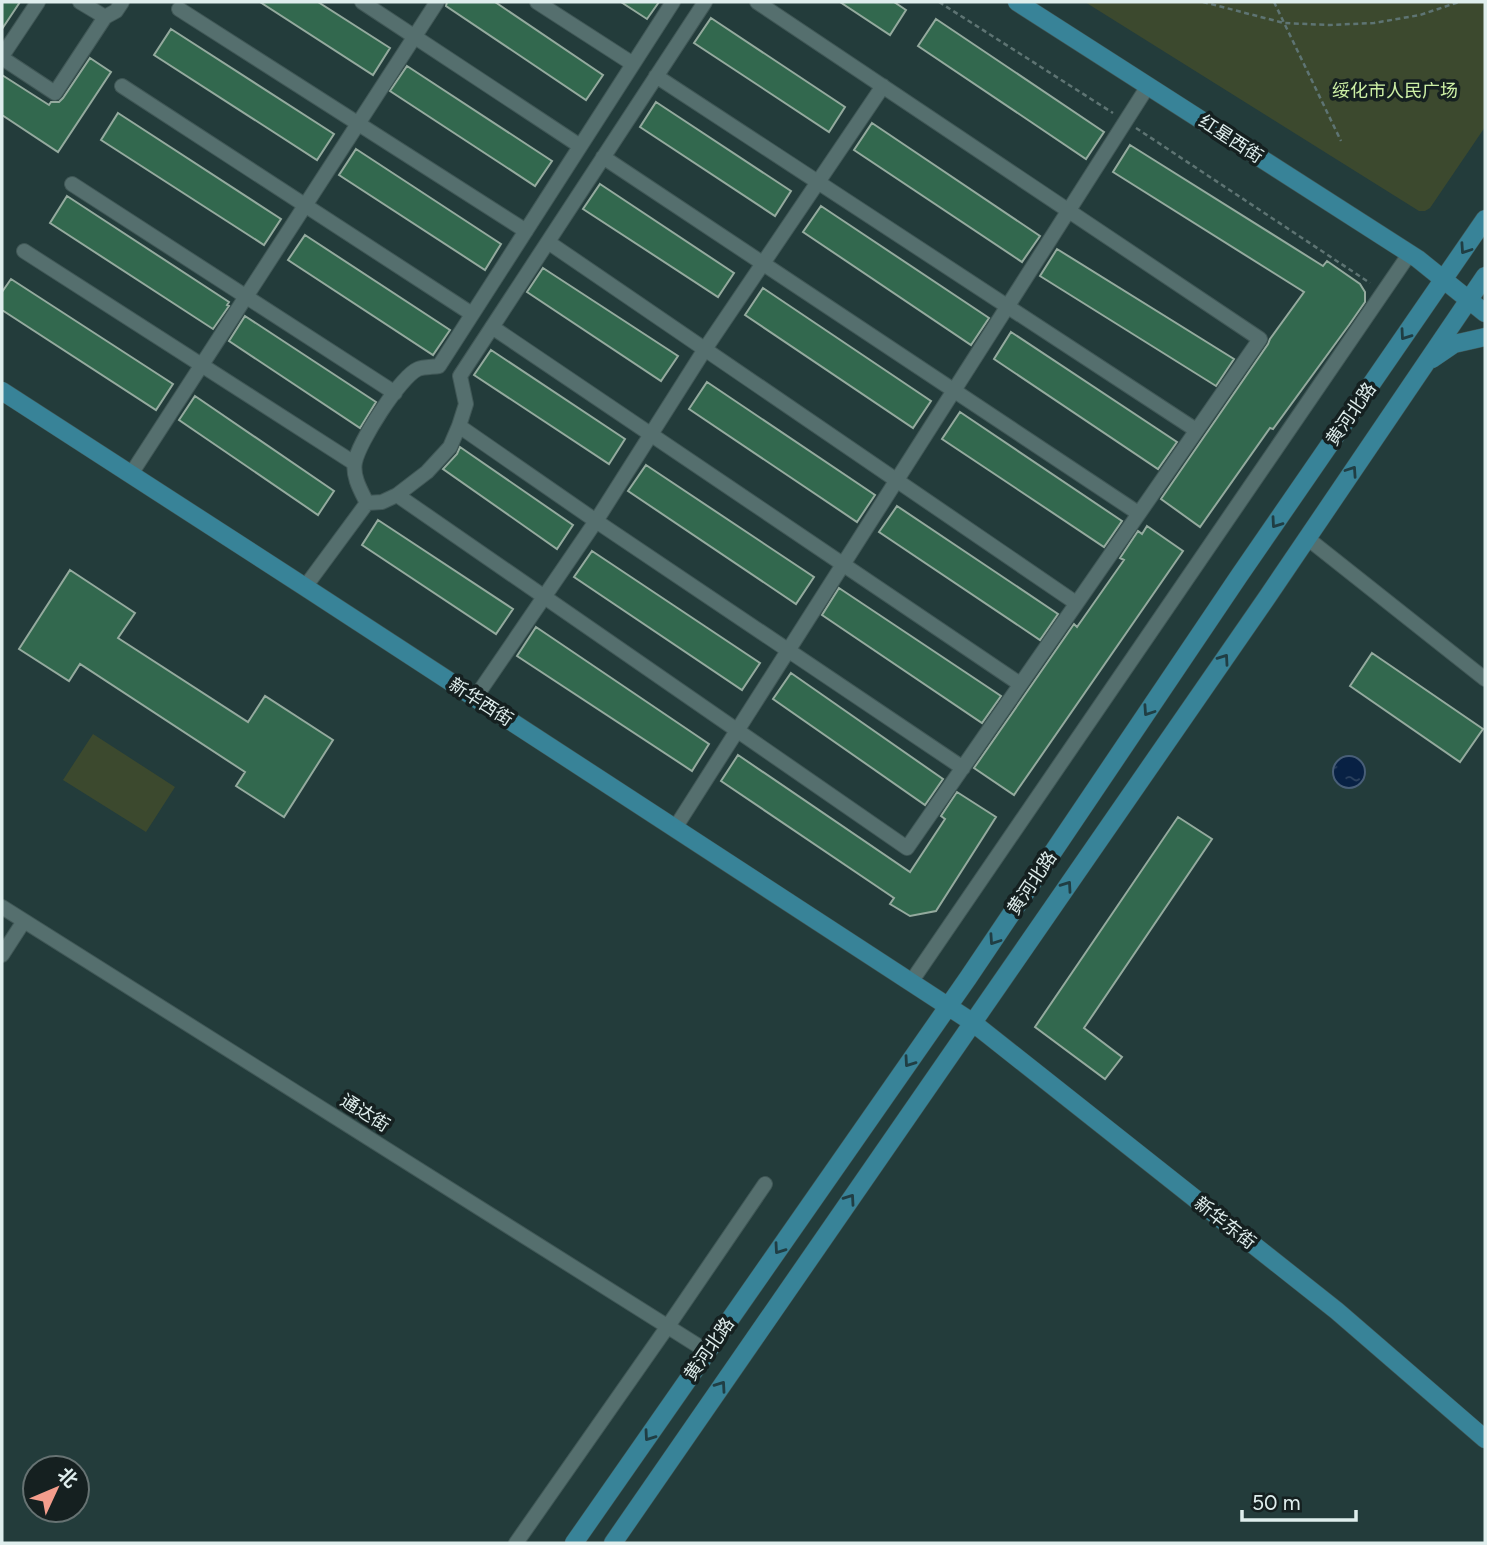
<svg xmlns="http://www.w3.org/2000/svg" width="1487" height="1545" font-family="Figtree,'Noto Sans SC',sans-serif">
<defs>
<pattern id="water-ripples" width="26" height="14" patternUnits="userSpaceOnUse" patternTransform="scale(1.75)"><rect width="26" height="14" fill="#082144"/><path d="M2 4q2-2 4 0t4 0M15 11q2-2 4 0t4 0" fill="none" stroke="#2c425f"/></pattern>
</defs>
<rect width="100%" height="100%" fill="#233c3b"/>
<path fill="#3c492e" d="M1085,2H1485V127L1430,208L1425,211H1419Z
M93,734L175,787L146,832L63,780Z"/>
<path fill="url(#water-ripples)" stroke="#485e77" stroke-width="2" d="M1333 772a16 16 0 1 1 32 0a16 16 0 1 1-32 0Z"/>
<path fill="#32684e" stroke="#94aa9e" stroke-width="2" d="M2,2H20L2,29Z
M260,2H318L390,48L373,75Z
M447,2H495L603,75L586,100L446,6Z
M621,2H659L647,19Z
M840,2H894L906,10L890,35Z
M711,18L845,107L829,132L694,43Z
M936,19L1104,132L1086,159L918,46Z
M171,29L334,134L317,160L154,55Z
M90,58L111,72L58,152L2,115V75L49,105L51,102H59L63,98Z
M407,66L552,161L535,186L390,91Z
M656,102L791,191L775,216L640,127Z
M118,113L281,219L264,245L101,140Z
M872,123L1040,236L1022,262L854,150Z
M1130,145L1323,266L1327,261L1360,284L1365,292V302L1349,325L1273,429L1270,428L1200,527L1161,499L1268,344L1270,339L1304,292L1113,172Z
M356,149L501,244L485,270L339,175Z
M600,184L734,273L718,297L583,209Z
M67,196L229,302L227,305L229,306L213,329L50,223Z
M821,206L989,318L971,345L803,232Z
M305,235L450,330L433,355L288,260Z
M1057,249L1234,359L1216,386L1040,276Z
M543,268L678,356L661,381L527,292Z
M11,279L173,384L156,410L2,310V292Z
M763,288L931,401L913,428L745,315Z
M245,316L376,402L360,428L229,341Z
M1011,332L1177,442L1158,469L994,359Z
M491,350L625,439L609,464L474,375Z
M707,382L875,495L857,522L689,409Z
M195,396L334,491L318,515L179,420Z
M960,412L1122,521L1104,547L942,439Z
M460,447L573,525L557,549L443,469L457,454Z
M646,465L814,577L796,604L628,491Z
M897,506L1058,614L1040,640L879,532Z
M378,520L513,609L496,634L362,545Z
M1147,526L1183,551L1014,795L974,768L1074,624L1077,627L1124,560L1120,558L1138,531L1142,534Z
M592,551L760,663L742,690L574,577Z
M70,570L135,613L118,638L248,722L265,696L333,740L284,817L236,786L245,772L80,664L69,681L19,649Z
M839,588L1001,696L982,723L822,615Z
M536,627L709,744L692,771L517,656Z
M1372,653L1483,729L1460,762L1350,686Z
M791,673L943,779L925,805L773,699Z
M738,755L910,872L945,819L941,816L957,792L996,817L936,911L910,916L890,904L894,898L721,781Z
M1178,817L1212,839L1084,1028L1122,1057L1105,1079L1035,1027Z"/>
<g fill="none" stroke-linecap="round" stroke-linejoin="round">
<defs>
<path id="minor" d="M80,2L105,17
M362,2L580,146
M537,2L633,64
M179,9L526,231
M2,56L38,2
M2,58L55,93L105,17L116,11L122,2
M656,76L1196,430
M122,86L472,314
M603,157L1138,513
M72,184L395,393
M548,242L1076,603
M24,251L354,463
M492,327L1020,684
M459,426L596,521L963,768
M131,474L437,2
M397,495L907,848L1260,339L757,2
M367,503C361,491 352,476 355,462C359,442 400,377 418,369C424,367 433,367 439,366L673,2
M1307,538L1485,679
M305,587L367,503L382,502L397,495L427,472L450,447L459,426L466,404L460,376L705,2
M475,698L596,521L705,349L883,86
M675,828L1148,86
M2,907L708,1352
M2,955L24,921
M911,982L1410,253
M516,1543L668,1326L765,1184"/>
<path id="major" d="M1017,2L1418,259L1485,313
M1432,359L1454,344L1485,337
M2,391L305,587L972,1022L1337,1311L1485,1439
M574,1543L968,978L1239,576L1485,219
M613,1543L1268,596L1485,276"/>
</defs>
<use href="#minor" stroke="#415857" stroke-width="16"/>
<use href="#major" stroke="#415857" stroke-width="19"/>
<path stroke="#5e7473" stroke-width="2.5" stroke-dasharray="5 3.5" stroke-linecap="butt" d="M939,2L1113,113
M1203,2L1284,23L1330,25L1374,23L1420,15L1459,2
M1274,2L1341,141
M1136,128L1370,283"/>
<use href="#minor" stroke="#556f6e" stroke-width="14"/>
<use href="#major" stroke="#388398" stroke-width="18"/>
</g>
<defs><path id="oneway-chevron" d="M-2-3.5L2.5 0L-2 3.5" fill="none" stroke-width="1.6" stroke-linecap="round" stroke-linejoin="round" transform="scale(1.75)"/></defs>
<g stroke="#203e44">
<use href="#oneway-chevron" transform="translate(1465 249) rotate(124)"/>
<use href="#oneway-chevron" transform="translate(1405 335) rotate(125)"/>
<use href="#oneway-chevron" transform="translate(1352 471) rotate(-56)"/>
<use href="#oneway-chevron" transform="translate(1276 523) rotate(125)"/>
<use href="#oneway-chevron" transform="translate(1224 659) rotate(-55)"/>
<use href="#oneway-chevron" transform="translate(1148 711) rotate(124)"/>
<use href="#oneway-chevron" transform="translate(1067 886) rotate(-55)"/>
<use href="#oneway-chevron" transform="translate(994 940) rotate(124)"/>
<use href="#oneway-chevron" transform="translate(909 1062) rotate(125)"/>
<use href="#oneway-chevron" transform="translate(850 1199) rotate(-55)"/>
<use href="#oneway-chevron" transform="translate(779 1249) rotate(125)"/>
<use href="#oneway-chevron" transform="translate(721 1386) rotate(-55)"/>
<use href="#oneway-chevron" transform="translate(649 1436) rotate(125)"/>
</g>
<g text-anchor="middle" dominant-baseline="central" stroke-width="7" stroke-linejoin="round" paint-order="stroke">
<g font-size="18" fill="#cdf0a6" stroke="#152020">
<text x="1395" y="91">绥化市人民广场</text>
</g>
<g font-size="18" fill="#dfeeed" stroke="#152020">
<text transform="translate(1231 139) rotate(33)">红星西街</text>
<text transform="translate(1351 414) rotate(-55)">黄河北路</text>
<text transform="translate(481 702) rotate(33)">新华西街</text>
<text transform="translate(1032 883) rotate(-56)">黄河北路</text>
<text transform="translate(365 1113) rotate(32)">通达街</text>
<text transform="translate(1225 1223) rotate(38)">新华东街</text>
<text transform="translate(709 1349) rotate(-55)">黄河北路</text>
</g>
</g>
<rect width="1487" height="1545" fill="none" stroke="#dfeeed" stroke-width="7"/>
<g transform="translate(56 1489) rotate(46)"><circle r="33" fill="#152020" stroke="#667272" stroke-width="2"/>
<path d="M0-5L12 26L0 18L-12 26Z" fill="#f49d8c"/>
<text y="-10" font-size="19" font-weight="bold" text-anchor="middle" fill="#dfeeed">北</text>
</g>
<path d="M1242 1510v10h114v-10" fill="none" stroke="#dfeeed" stroke-width="3.5"/>
<text x="1252" y="1510" font-size="21" fill="#dfeeed" stroke="#152020" stroke-width="5" paint-order="stroke">50 m</text>
</svg>
